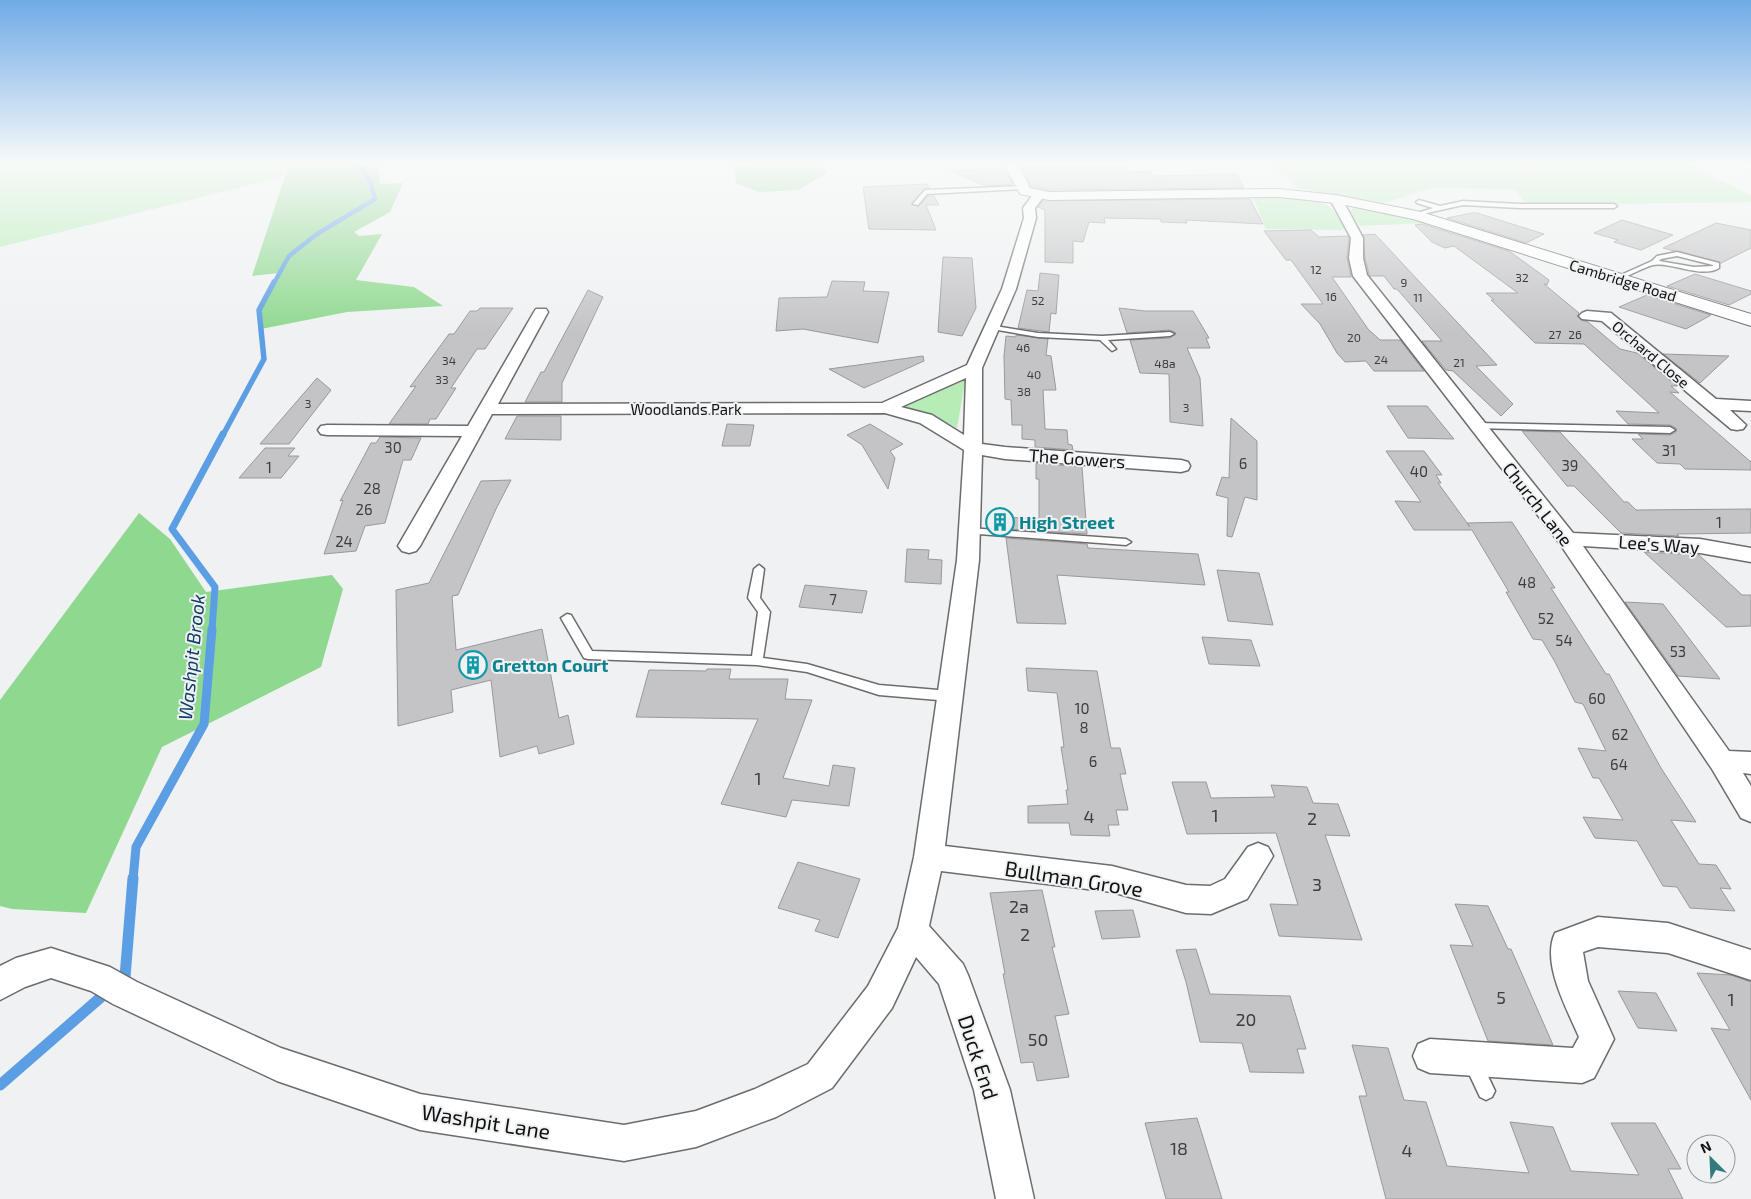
<svg xmlns="http://www.w3.org/2000/svg" width="1751" height="1199" font-family="'Exo 2',sans-serif">
<rect width="100%" height="100%" fill="#f0f1f2"/>
<path fill="#b6edb6" d="M0,164H289L284,175L274,179L0,247Z
M1271,164H1689L1751,196V202L1528,205L1514,190L1436,187L1384,203L1297,188Z
M1253,197C1273,198 1312,195 1328,206C1335,211 1340,221 1345,228L1341,230L1266,229Z
M1355,205L1425,223L1360,226L1350,211Z
M966,376L957,428L940,419L900,405Z"/>
<path fill="#8fd88f" d="M289,164H378L380,184L403,183L390,212L354,232L359,236L382,234L356,280L414,287L443,306L347,312L261,329L259,310L279,273L252,276Z
M754,164H823L827,173L798,190L759,192L736,183L734,167Z
M139,513L170,539L206,592L332,575L343,589L321,667L162,747L86,913L12,909L0,906V700Z"/>
<g fill="none" stroke-linecap="round" stroke-linejoin="round">
<path stroke="#5c9ee4" stroke-width="4.5" d="M274,283L289,256L317,234L375,199L371,184L359,164"/>
<path stroke="#5c9ee4" stroke-width="5.5" d="M223,435L264,359L259,310L274,282"/>
<path stroke="#5c9ee4" stroke-width="7" d="M212,630L215,587L172,529L223,434"/>
<path stroke="#5c9ee4" stroke-width="9" d="M133,880L136,847L204,724L212,629"/>
<path stroke="#5c9ee4" stroke-width="11" d="M119,982L125,977L133,878
M0,1085L108,991"/>
</g>
<path fill="#c4c4c6" stroke="#99989a" d="M1120,164L1130,172L1150,171L1154,176L1237,174L1244,188L1049,190L1031,186L1022,167L1051,166L1053,168Z
M1004,168L1013,184L986,186L951,171Z
M927,184L930,188L924,189L911,204L919,206L928,196H934L939,205H926L936,230L869,229L863,187Z
M1250,199L1263,224L1186,220L1187,223L1161,222V219L1104,218L1105,223L1089,222L1083,242L1073,241V263L1045,262V210L1038,207L1043,201Z
M1472,213H1477L1544,234L1526,243L1447,218Z
M1622,220L1673,235L1641,250L1614,242L1618,240L1594,233Z
M1716,223L1751,230V248L1721,263L1663,248Z
M1422,224L1509,251L1549,280L1547,285L1544,284L1579,313L1577,316L1581,320L1588,322L1620,349L1637,353L1677,386H1671L1679,393L1670,392L1751,462V470L1685,469L1680,464L1657,463L1632,439H1643L1638,434L1670,435L1676,432V428L1670,425L1628,424L1616,411L1659,413L1584,344L1535,343L1491,300H1494L1486,293H1518L1454,246L1445,248L1432,242L1415,225Z
M1311,230L1319,237L1348,236L1349,238L1347,258L1351,277H1332L1368,329L1380,340H1400L1424,371H1374L1366,361L1345,362L1337,353L1320,324L1301,304H1323L1291,260H1286L1264,231Z
M1375,234L1497,365L1476,366L1513,404L1501,416L1453,371L1446,370L1422,341H1442L1397,289H1394L1384,276H1370L1369,274L1365,258L1363,235Z
M943,257L972,258L976,308L962,336L938,332Z
M1040,273L1059,275L1056,314L1051,313L1049,332L1018,328L1027,290L1038,291Z
M1695,274L1751,291V294L1729,305L1667,286Z
M832,281L865,282L863,291L889,292L878,343L803,329L776,331L779,298L827,297Z
M588,290L603,297L562,383V402H525L541,372H544Z
M1647,295L1711,315L1686,329L1619,307Z
M480,308H513L485,349H477L451,388H456L436,419H430L428,424H389L416,386L410,387L449,334H454L470,311H477Z
M1119,308L1145,311H1193L1209,338H1206L1210,348H1187L1200,378L1203,426L1170,422L1169,374L1140,373L1130,340L1170,338L1176,333L1170,330L1127,333Z
M1016,335L1048,339L1046,355L1051,356L1056,390H1043L1045,429L1067,430L1068,444L1072,445L1073,450L1035,447V440L1022,439V425H1012L1011,400L1005,399L1004,356L1006,336L1016,337Z
M1663,354L1729,356L1700,383Z
M923,356L924,361L864,388L829,369Z
M317,378L331,390L289,444H260Z
M1387,406H1427L1454,439L1408,438Z
M517,416H561V440L505,439Z
M1231,418L1257,441V500L1245,497L1232,537L1227,536L1228,498L1216,495L1222,477L1229,478Z
M727,424L754,425L750,446H722Z
M870,424L903,444L890,451L895,458L888,489L862,445L847,435Z
M1522,431L1560,432L1624,502H1628L1636,510L1751,509V533L1677,534L1679,536L1621,533L1574,486H1567Z
M380,437L421,438L411,460H403L385,523L365,526L356,551L324,554L343,500L340,501L371,443H376Z
M265,448H295L288,456H299L281,478H239Z
M1386,451H1424L1442,475H1436L1441,483H1438L1470,527L1467,523L1512,522L1555,588H1551L1606,674H1609L1661,768L1696,822L1671,820L1699,864L1716,865L1731,889L1720,888L1735,911L1690,908L1677,887L1663,886L1637,841L1595,838L1583,817L1623,820L1599,778H1593L1578,748L1606,751L1583,704L1575,702L1555,662L1542,640L1533,639L1506,592H1509L1472,530H1414L1395,501L1421,502Z
M1036,463L1082,467L1087,534L1004,529L1003,517L1039,519V479H1036Z
M511,480L496,509L458,595L452,596L456,650L542,629L559,718L568,715L574,744L539,754L537,746L500,757L491,680L451,690L453,712L398,726L396,590L429,583L481,481Z
M1006,538L1087,544L1088,548L1198,554L1205,585L1057,575L1066,624L1017,623Z
M907,549L929,550L928,559L942,560L941,584L905,582Z
M1644,552L1699,555L1742,595H1751V626L1726,627Z
M1217,570L1259,573L1273,625L1228,621Z
M805,585L867,591L862,613L799,607Z
M1625,602L1663,604L1720,679L1678,676Z
M1202,637L1251,640L1260,666L1209,664Z
M1026,668L1097,671L1111,748H1120L1126,774H1120L1128,810H1116L1119,825H1108L1110,836L1071,835L1069,823H1028V806L1068,804L1066,790H1068L1061,747H1064L1057,693L1028,691Z
M707,669H731L729,679H788L785,699L812,700L783,778L829,786L833,765L855,768L849,806L792,800L786,817L721,804L758,719L636,717L649,670L706,671Z
M1172,782H1206L1211,798L1275,797L1271,785L1307,787L1313,803L1338,804L1350,836L1325,835L1362,940L1279,936L1270,904L1298,905L1276,833L1187,834Z
M798,862L860,879L838,938L815,931L820,920L778,908Z
M1042,890L1055,947H1052L1069,1014L1055,1016L1069,1077L1037,1081L1033,1062L1021,1063L1003,974H1005L990,893Z
M1455,904L1488,906L1508,949H1511L1553,1045L1488,1041L1450,945L1473,946Z
M1133,910L1140,937L1102,939L1095,911Z
M1196,949L1210,994L1290,996L1306,1049H1297L1304,1073L1250,1072L1242,1043L1200,1042L1186,982L1176,950Z
M1697,973L1731,975L1751,982V1100L1711,1028L1730,1030Z
M1618,991L1656,993L1677,1031L1638,1028Z
M1352,1045L1388,1048L1404,1100L1426,1102L1447,1166L1529,1173L1510,1122L1553,1127L1571,1171L1639,1175L1611,1123H1655L1681,1169H1668L1683,1199H1386L1359,1096H1367Z
M1197,1118L1222,1199H1166L1145,1123Z"/>
<g fill="none" stroke-linecap="round" stroke-linejoin="round">
<defs>
<path id="service" d="M1022,186L1024,187V189L927,194L918,205L913,204L925,190Z
M1419,200L1440,206L1463,201L1519,204H1614L1617,206L1614,208H1519L1463,205L1414,216V214L1433,208L1417,203L1416,202Z
M1677,252L1719,263V268C1702,279 1669,261 1653,265C1642,268 1631,275 1620,279L1614,278L1652,261L1657,256ZM1677,256L1713,265V266L1694,267L1659,261L1661,259Z
M989,325L1038,333L1102,336L1170,332L1174,334L1170,336L1108,340L1116,349L1112,351L1100,340L1038,337L992,329H989Z
M1476,423L1670,427L1675,430L1670,433L1473,428V424Z
M969,528L1126,539L1131,542L1126,545L965,533L964,531L965,529Z
M759,565L764,569L760,598L770,612L763,658L807,664L879,685L950,691L954,693L956,696L954,699L950,701L879,695L807,672L757,665L588,659L584,658L561,618L567,614L571,615L592,651L752,656L758,612L748,598L754,569Z
M1473,1054L1479,1057L1495,1091L1492,1097L1486,1100L1480,1097L1464,1063L1467,1057Z"/>
<path id="minor" d="M1039,191L1045,195L1035,208L1036,218L1016,289L982,368V444L1005,447L1181,460L1188,462L1190,466L1188,470L1181,472L1005,459L982,455L979,560L945,846L1112,866L1186,885L1210,886L1225,879L1248,847L1258,843L1268,847L1273,856L1247,899L1211,914L1186,913L1112,892L941,871L929,926L963,964L968,975L1010,1090L1034,1199H996L974,1090L939,984L916,957L892,1008L832,1088L776,1117L696,1147L624,1161L420,1130L277,1081L113,1004L91,991L51,978L25,987L0,1000V966L16,958L51,948L110,967L137,982L281,1048L420,1094L624,1125L696,1111L755,1089L808,1064L868,986L898,928L914,857L957,560L964,450L920,423L885,413L492,414L420,546L416,551L409,553L402,551L398,546L462,436L327,435L321,434L318,430L321,426L327,425L468,426L534,312L536,309H546L548,312L498,404L882,403L967,365L1002,289L1024,218L1023,208L1035,192ZM966,378L964,435L932,415L901,407Z
M1336,195L1342,199L1363,238V258L1367,275L1573,533L1700,539L1751,548V562L1700,553L1583,546L1729,751L1751,752V774L1743,773L1751,786V822L1741,818L1712,769L1560,544L1353,276L1349,258L1351,238L1330,199Z
M1587,311L1611,313L1716,399L1751,401V411L1730,410L1746,425L1743,429L1737,430L1731,429L1602,321L1582,319L1579,316L1582,313Z
M1598,917L1668,923L1751,950V980L1668,953L1598,947L1583,952L1588,981L1614,1039L1594,1078L1582,1083L1430,1073L1418,1068L1413,1056L1418,1044L1430,1039L1573,1048L1579,1037C1567,1009 1541,963 1555,933Z"/>
<path id="tertiary" d="M1004,164H1018L1030,188L1049,192L1279,189L1336,195L1421,212L1751,314V326L1413,219L1336,203L1279,197L1049,200L1020,194Z"/>
</defs>
<use href="#service" stroke="#6c6c6e" stroke-width="3"/>
<use href="#minor" stroke="#6c6c6e" stroke-width="3"/>
<use href="#tertiary" stroke="#6c6c6e" stroke-width="2"/>
<use href="#service" fill="#fff" fill-rule="evenodd"/>
<use href="#minor" fill="#fff" fill-rule="evenodd"/>
<use href="#tertiary" fill="#fff" fill-rule="evenodd"/>
</g>
<linearGradient id="sky" x2="0" y2="1"><stop stop-color="#70abe6"/><stop offset="0.49" stop-color="#f8f9f9"/><stop offset="1" stop-color="#f8f9f9" stop-opacity="0"/></linearGradient>
<rect width="1751" height="332" fill="url(#sky)"/>
<defs>
<symbol id="building-ring" viewBox="-11 -11 22 22"><circle r="9.5" fill="#f0f1f2" stroke="#0f9aa8" stroke-width="1.5"/><path d="M-4-6H4V6H1V3H-1V6H-4ZM-2.5-4.3h1.7v1.8h-1.7ZM.8-4.3h1.7v1.8H.8ZM-2.5-1h1.7V.8h-1.7ZM.8-1h1.7V.8H.8Z" fill="#0f9aa8"/></symbol>
</defs>
<g fill-rule="evenodd">
<use href="#building-ring" x="984" y="506" width="32" height="32"/>
<use href="#building-ring" x="457" y="649" width="32" height="32"/>
</g>
<g text-anchor="middle" dominant-baseline="central" stroke-width="4" stroke-linejoin="round" paint-order="stroke">
<g font-size="12" fill="#3d3d3e">
<text x="1316" y="269">12</text>
<text x="1522" y="277">32</text>
<text x="1404" y="282">9</text>
<text x="1331" y="296">16</text>
<text x="1418" y="297">11</text>
<text x="1038" y="300">52</text>
<text x="1555" y="334">27</text>
<text x="1575" y="334">26</text>
<text x="1354" y="337">20</text>
<text x="1023" y="347">46</text>
<text x="1381" y="359">24</text>
<text x="449" y="360">34</text>
<text x="1459" y="362">21</text>
<text x="1165" y="363">48a</text>
<text x="1034" y="374">40</text>
<text x="442" y="379">33</text>
<text x="1024" y="391">38</text>
<text x="308" y="403">3</text>
<text x="1186" y="407">3</text>
</g>
<g font-size="15" fill="#101011" stroke="#f0f1f2">
<text transform="translate(1623 280) rotate(17)">Cambridge Road</text>
<text transform="translate(1651 354) rotate(40)">Orchard Close</text>
<text x="686" y="409">Woodlands Park</text>
</g>
<g font-size="15" fill="#3d3d3e">
<text x="393" y="447">30</text>
<text x="1669" y="450">31</text>
<text x="1243" y="463">6</text>
<text x="1570" y="465">39</text>
<text x="269" y="467">1</text>
<text x="1419" y="471">40</text>
<text x="372" y="488">28</text>
<text x="364" y="509">26</text>
<text x="1719" y="522">1</text>
<text x="344" y="541">24</text>
<text x="1527" y="582">48</text>
<text x="833" y="599">7</text>
<text x="1546" y="618">52</text>
<text x="1564" y="640">54</text>
<text x="1678" y="651">53</text>
<text x="1597" y="698">60</text>
<text x="1082" y="708">10</text>
<text x="1084" y="727">8</text>
<text x="1620" y="734">62</text>
<text x="1093" y="761">6</text>
<text x="1619" y="764">64</text>
</g>
<g font-size="18" fill="#101011" stroke="#f0f1f2">
<text transform="translate(1077 458) rotate(4)">The Gowers</text>
<text transform="translate(1538 504) rotate(52)">Church Lane</text>
<text transform="translate(1659 544) rotate(4)">Lee's Way</text>
</g>
<g font-size="18" font-weight="bold" fill="#0d838f" stroke="#f0f1f2" text-anchor="start">
<text x="1019" y="522">High Street</text>
<text x="492" y="665">Gretton Court</text>
</g>
<g font-size="18" fill="#3d3d3e">
<text x="758" y="778">1</text>
<text x="1215" y="815">1</text>
<text x="1089" y="816">4</text>
<text x="1312" y="818">2</text>
<text x="1317" y="884">3</text>
<text x="1019" y="906">2a</text>
<text x="1025" y="934">2</text>
<text x="1501" y="997">5</text>
<text x="1731" y="999">1</text>
<text x="1246" y="1019">20</text>
<text x="1038" y="1039">50</text>
<text x="1179" y="1148">18</text>
<text x="1407" y="1150">4</text>
</g>
<g font-size="19" font-style="italic" fill="#0d3c69" stroke="#f0f1f2">
<text transform="translate(191 657) rotate(-84)">Washpit Brook</text>
</g>
<g font-size="21" fill="#101011" stroke="#f0f1f2">
<text transform="translate(1074 878) rotate(9)">Bullman Grove</text>
<text transform="translate(979 1057) rotate(72)">Duck End</text>
<text transform="translate(486 1121) rotate(9)">Washpit Lane</text>
</g>
</g>
<g transform="translate(1711 1159) rotate(336)"><circle r="24" fill="#f0f1f2" stroke="#969798"/>
<path d="M0-4L9 19L0 12L-9 19Z" fill="#317a7d"/>
<text y="-8" font-size="14" font-weight="bold" text-anchor="middle" fill="#101011">N</text>
</g>
</svg>
